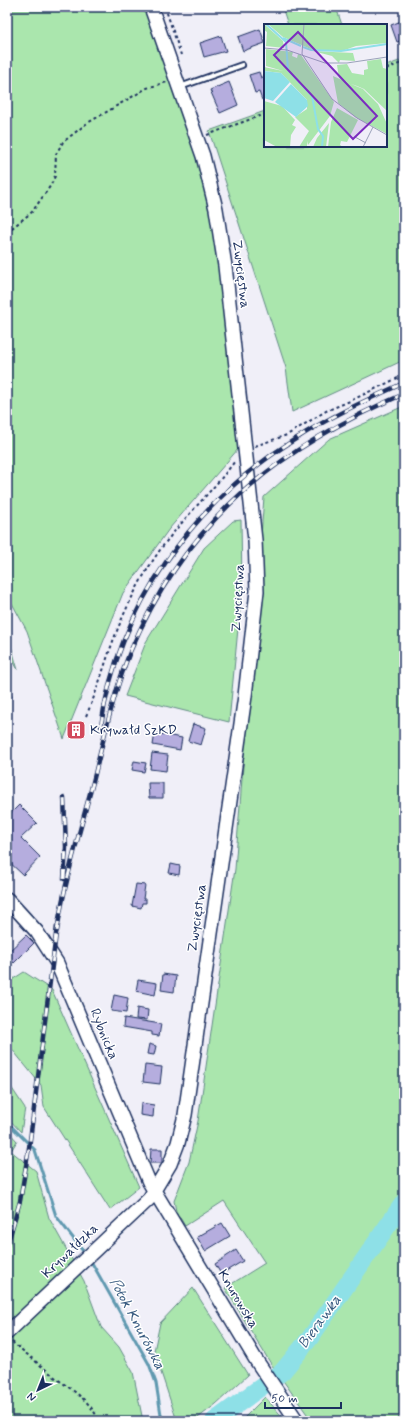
<svg xmlns="http://www.w3.org/2000/svg" width="411" height="1428" font-family="Mynerve,sans-serif">
<rect width="100%" height="100%" fill="#f0eff8"/>
<filter id="ink" filterUnits="userSpaceOnUse"><feTurbulence type="fractalNoise" baseFrequency=".025" numOctaves="2"/><feDisplacementMap in="SourceGraphic" scale="8" xChannelSelector="R" yChannelSelector="G"/><feConvolveMatrix kernelMatrix="1 2 1 2 8 2 1 2 1" color-interpolation-filters="sRGB"/></filter>
<g filter="url(#ink)">
<path fill="#aae6ad" stroke="#628a86" d="M7,7H147L206,184L225,308L239,448L169,529L123,593L64,739L27,631L7,594Z
M282,7H336L342,25H288Z
M404,59V360L292,412L286,368L209,131L265,111V146H386V66Z
M404,406V1421H312L271,1364L225,1288L265,1263L224,1201L185,1226L176,1211L174,1201L189,1162L198,1121L235,869L264,497L329,439Z
M241,520L242,587L229,722L125,696L146,642L204,548L233,521Z
M7,631V632L18,670L9,653L7,656Z
M24,972L52,990L139,1187L110,1210L44,1107L41,1085L7,1043V983Z
M7,1081L25,1108L21,1132L7,1117Z
M7,1130L17,1141L11,1151L36,1171L49,1218L84,1281L101,1327L119,1347L133,1372L143,1421H7Z
M193,1288L248,1375L216,1404L194,1421H177L154,1351L160,1323Z
M265,1397L286,1421H241Z"/>
<g fill="none" stroke-linecap="round" stroke-linejoin="round">
<path stroke="#6099b0" stroke-width="3" d="M7,1122L35,1150L56,1216L83,1251
M92,1263L149,1364L156,1383L162,1421"/>
<path stroke="#8ee0e7" stroke-width="18" d="M214,1421L282,1372L310,1338L404,1202"/>
</g>
<path fill="#b5adde" stroke="#1b2f5e" d="M404,20V40L397,42L391,25Z
M260,29L265,43L243,51L238,37Z
M221,36L226,51L204,57L200,43Z
M259,72L261,78L265,76V99L262,100L259,92L255,93L249,75Z
M229,82L238,105L220,113L210,90Z
M7,693L12,696L7,704Z
M72,724L81,725L80,737L71,736Z
M193,724L206,728L201,745L188,741Z
M155,733L182,738L180,750L153,745Z
M152,753L168,755L166,771L150,769Z
M134,761L146,763L144,772L132,770Z
M148,783H163V798H149Z
M19,805L37,823L21,838L40,857L23,875L7,860V817Z
M171,864L180,866L179,875L169,873Z
M136,884L145,885L143,899H146V903H142L141,908L132,906Z
M26,935L34,943L14,963L7,956V953Z
M163,974L176,976L174,992L161,990Z
M138,980L157,983L155,995L136,991Z
M114,995L128,998L126,1013L111,1011Z
M137,1008L148,1010L147,1020L136,1019Z
M124,1018L161,1024L159,1036L152,1035V1032L123,1027Z
M149,1044L156,1046L154,1055L147,1054Z
M145,1065L162,1067L160,1084L143,1082Z
M141,1103L154,1105L153,1117L140,1115Z
M151,1149H162V1163H150Z
M222,1223L230,1236L205,1251L197,1237Z
M236,1250L243,1261L221,1274L215,1264Z"/>
<g fill="none" stroke-linecap="round" stroke-linejoin="round">
<defs>
<path id="lane" d="M180,87L242,65"/>
<path id="secondary" d="M7,899L37,932L57,963L149,1182L256,1360L297,1421
M7,1333L149,1199L170,1164L178,1143L185,1115L245,696L257,591L255,540L225,266L216,209L203,156L151,7"/>
</defs>
<use href="#lane" stroke="#1b2f5e" stroke-width="8"/>
<use href="#secondary" stroke="#1b2f5e" stroke-width="16"/>
<path stroke="#1b2f5e" stroke-width="2" stroke-dasharray="3 3" stroke-linecap="butt" d="M165,7L181,55
M386,69L404,62
M207,135L265,114
M7,232L32,212L51,185L55,176L56,154L63,142L86,124L147,88L167,82
M255,446L287,435L326,411L350,401L404,375
M86,716C97,692 103,669 112,644C122,616 136,587 152,562C175,525 209,496 235,461
M12,1342C27,1354 41,1366 56,1378C73,1391 90,1400 99,1421"/>
<use href="#lane" stroke="#fff" stroke-width="4.5"/>
<use href="#secondary" stroke="#fff" stroke-width="13"/>
<defs>
<path id="rail" d="M101,726C118,607 193,503 294,440C329,417 366,400 404,383
M64,879L66,847L64,797
M57,931C65,880 80,831 93,782C104,738 113,694 130,652C185,522 277,448 404,394
M7,1246L20,1201L29,1148L57,926"/>
</defs>
<use href="#rail" stroke="#1b2f5e" stroke-width="4.5"/>
<use href="#rail" stroke="#fff" stroke-width="3" stroke-dasharray="9" stroke-linecap="butt"/>
</g>
</g>
<defs>
<symbol id="building-square" viewBox="-11 -11 22 22"><rect x="-9" y="-9" width="18" height="18" rx="4" fill="#d1495b" stroke="#fff"/><path d="M-4-6H4V6H1V3H-1V6H-4ZM-2.5-4.3h1.7v1.8h-1.7ZM.8-4.3h1.7v1.8H.8ZM-2.5-1h1.7V.8h-1.7ZM.8-1h1.7V.8H.8Z" fill="#fff"/></symbol>
</defs>
<g fill-rule="evenodd">
<use href="#building-square" x="65" y="719" width="22" height="22"/>
</g>
<g text-anchor="middle" dominant-baseline="central" stroke-width="3" stroke-linejoin="round" paint-order="stroke">
<g font-size="14" fill="#1b2f5e" stroke="#fff">
<text transform="translate(241 274) rotate(83)">Zwycięstwa</text>
<text transform="translate(238 598) rotate(-87)">Zwycięstwa</text>
<text transform="translate(197 918) rotate(-82)">Zwycięstwa</text>
<text transform="translate(104 1034) rotate(68)">Rybnicka</text>
<text transform="translate(70 1251) rotate(-44)">Krywałdzka</text>
<text transform="translate(238 1299) rotate(59)">Knurowska</text>
</g>
<g font-size="14" fill="#1b2f5e" stroke="#fff" text-anchor="start">
<text x="90" y="730">Krywałd SzKD</text>
</g>
<g font-size="15" font-style="italic" fill="#385b80" stroke="#fff">
<text transform="translate(320 1322) rotate(-54)">Bierawka</text>
<text transform="translate(137 1324) rotate(62)">Potok Knurówka</text>
</g>
</g>
<g transform="translate(264 24)">
<rect width="123" height="123" fill="#f0eff8"/>
<path d="M0,0L19,17L20,24L2,22L3,8L0,6ZM4,0H123V19L92,22L78,27L49,26L19,13ZM2,25L29,28L28,32L33,34L34,30L37,31L70,78L66,92L44,121L43,117V123H35L45,107L31,93L43,85V76L17,49L0,47V43L19,47L2,42ZM49,27L89,29L91,37L76,36L75,39L68,32ZM117,35L119,44L123,45V87L100,65L93,62L87,60L99,65L114,80L123,100V110L91,93L74,79L69,52L85,59L75,54L73,41L83,40L88,49L100,51V46L104,45L103,37ZM0,77L18,82L31,96L28,101L32,103L27,111L26,123H13L0,116ZM73,84L94,96L83,118L77,117L76,121L79,123H64L67,98ZM65,99L62,123H49L53,114Z" fill="#aae6ad"/>
<path d="M0,47L17,49L26,58L9,77L0,74ZM27,60L43,76L44,82L32,93L11,78Z" fill="#8ee0e7"/>
<path fill="none" stroke="#8ee0e7" stroke-width="2" d="M2,0L22,18L24,46L48,72L54,105L59,112L58,123M19,14L37,22M39,23L47,26L77,27L123,20"/>
<path fill="none" stroke="#9ba2ba" stroke-width="1" d="M0,24L23,26L61,39H83L123,33M38,30L40,0M38,30L68,75L93,94L123,111M91,113L102,119M99,123L109,103"/>
<path fill="#7b2cbf" fill-opacity="0.15" stroke="#7b2cbf" stroke-width="2" d="M34,8L113,92L89,115L10,31Z"/>
<rect width="123" height="123" fill="none" stroke="#1b2f5e" stroke-width="2"/>
</g>
<rect width="411" height="1428" fill="none" stroke="#fff" stroke-width="24"/>
<rect x="12" y="12" width="387" height="1404" fill="none" stroke="#1b2f5e" stroke-width="1.5" filter="url(#ink)"/>
<g transform="translate(38 1390) rotate(223)" stroke="#ffffff" stroke-width="3" paint-order="stroke">
<path d="M0-3L7 15L0 10L-7 15Z" fill="#1b2f5e"/>
<text y="-6" font-size="11" font-weight="bold" text-anchor="middle" fill="#1b2f5e">N</text>
</g>
<path d="M265 1402v6h76v-6" fill="none" stroke="#1b2f5e" stroke-width="2"/>
<text x="271" y="1402" font-size="12" fill="#1b2f5e" stroke="#ffffff" stroke-width="3" paint-order="stroke">50 m</text>
</svg>
